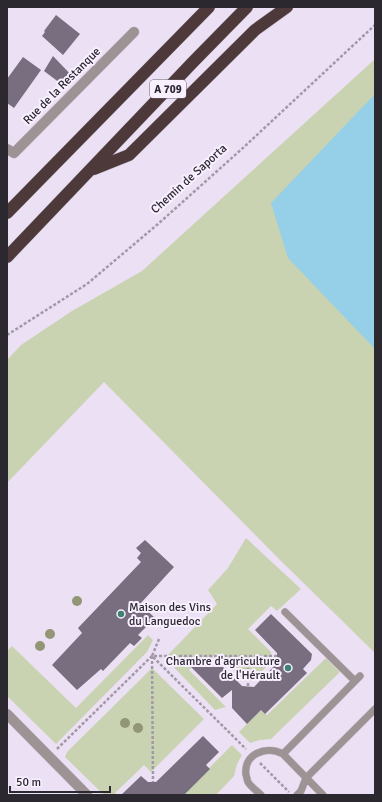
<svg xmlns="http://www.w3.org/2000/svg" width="382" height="802" font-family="Signika,sans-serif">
<rect width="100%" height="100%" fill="#ece1f4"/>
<path fill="#c9d3b2" d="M375,59V653L280,560L104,382L7,483V360L21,345L72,311L142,271Z
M246,538L301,589L277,611L271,606L248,629L271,652V662L252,681H245L216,653L208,663H195L189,670L226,707L215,710L165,658L217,604L208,590L228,568Z
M148,635L153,640L147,652L56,744L7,696V651L12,646L76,708Z
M326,658L340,672L271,739L260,740L250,743L239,732L261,710L267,715Z
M152,668L204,719L151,772L144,765L115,793L117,795H104L65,757L67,752Z
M232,745L242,755L237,764L234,776L216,795H182Z"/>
<path fill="#95cfe8" d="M375,94V349L288,258L271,203Z"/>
<path fill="#786e80" d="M56,15L80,34L63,55L42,36L45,32L44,31Z
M53,56L75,79L68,87L61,81L60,83L44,71Z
M23,57L41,70L14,108L7,103V79Z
M145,540L174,567L140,604L155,618L138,635L142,638L134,646L130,643L103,671L101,669L77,690L52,665L82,633L78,628L141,562L137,558L141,553L136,548Z
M271,614L312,654L311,660L303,669L307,673L265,714L261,710L247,724L232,708V690L222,698L191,667H223L242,686L254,687L277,663V653L255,630Z
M203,736L219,752L206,765L210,769L184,795H121L141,776L148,782H156Z"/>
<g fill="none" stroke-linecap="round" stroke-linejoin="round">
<defs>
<path id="service" d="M285,612L355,681
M283,754L360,676
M261,795C257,791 250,786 248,782C247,781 247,776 246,775C243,754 266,745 283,754L323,795
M297,795L301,791L306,778L375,709"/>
<path id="minor" d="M7,149L14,153L134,32"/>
<path id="tertiary" d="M7,714L87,795"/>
<path id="motorway" d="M94,169L129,155L255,30L287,7
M7,213L209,7
M7,257L194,61L247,7"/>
</defs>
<use href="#service" stroke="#c9c0d1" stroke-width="8"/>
<use href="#minor" stroke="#c9c0d1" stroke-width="11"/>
<use href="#tertiary" stroke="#c9c0d1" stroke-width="11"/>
<use href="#motorway" stroke="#c9c0d1" stroke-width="13"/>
<path stroke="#a199a7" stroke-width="2.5" stroke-dasharray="3 2" stroke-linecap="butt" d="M7,335L87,284L158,224L244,147L375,25
M159,639L152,656L246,749
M152,656L153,782
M248,686V656
M57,749L152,656H277
M260,763L289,792"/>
<use href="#service" stroke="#9e9394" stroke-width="7"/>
<use href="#minor" stroke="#9e9394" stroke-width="10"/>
<use href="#tertiary" stroke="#9e9394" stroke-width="10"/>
<use href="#motorway" stroke="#4d393a" stroke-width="12"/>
</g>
<g fill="#929674">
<circle cx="77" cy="601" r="5"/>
<circle cx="50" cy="634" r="5"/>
<circle cx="40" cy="646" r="5"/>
<circle cx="125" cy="723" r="5"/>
<circle cx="138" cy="728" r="5"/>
</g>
<g fill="#3f8273" stroke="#f8efff" stroke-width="1.5">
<circle cx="121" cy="614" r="4"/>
<circle cx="288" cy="668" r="4"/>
</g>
<g text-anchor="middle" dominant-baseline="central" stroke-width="4" stroke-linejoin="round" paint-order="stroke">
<rect fill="#f8efff" stroke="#69646d" stroke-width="1" x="150" y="80" width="36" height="18" rx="3"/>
<g font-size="11" font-weight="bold" fill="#2c282f">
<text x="168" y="89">A 709</text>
</g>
<g font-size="12" fill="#2c282f" stroke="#f8efff">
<text transform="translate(62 86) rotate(-45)">Rue de la Restanque</text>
<text transform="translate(189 179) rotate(-42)">Chemin de Saporta</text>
</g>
<g font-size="12" fill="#2c282f" stroke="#f8efff" text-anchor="start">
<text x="129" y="607">Maison des Vins<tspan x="129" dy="14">du Languedoc</tspan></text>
<text x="280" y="661" text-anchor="end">Chambre d'agriculture<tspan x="280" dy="14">de l'Hérault</tspan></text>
</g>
</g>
<rect width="382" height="802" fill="none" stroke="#2c282f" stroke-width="16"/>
<path d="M10 786v6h100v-6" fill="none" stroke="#2c282f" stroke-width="2"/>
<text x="16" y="786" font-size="12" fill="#2c282f" stroke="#f8efff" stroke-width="3" paint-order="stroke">50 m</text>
</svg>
